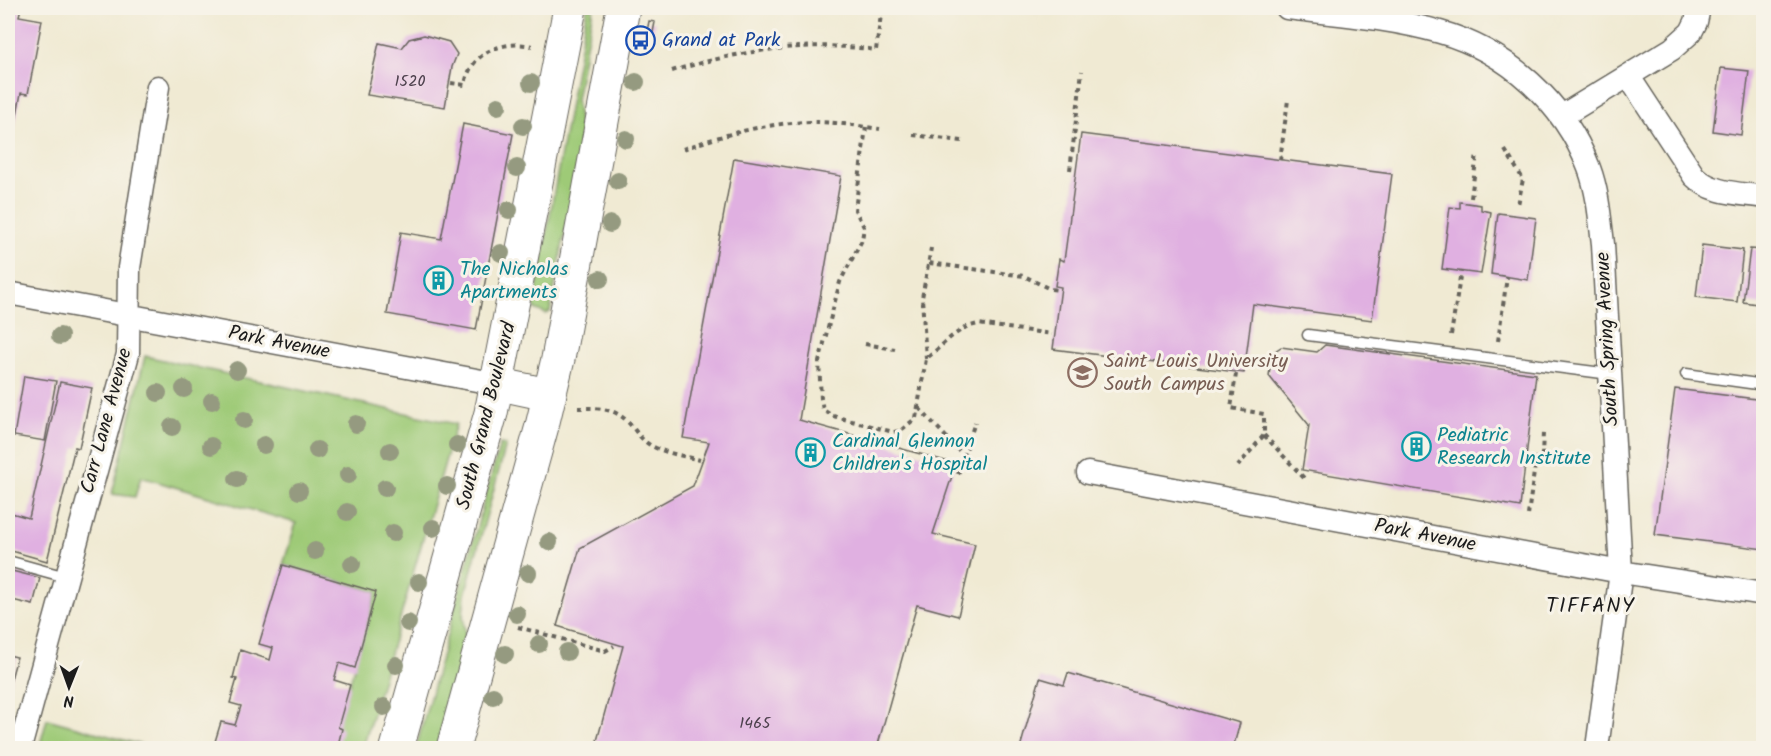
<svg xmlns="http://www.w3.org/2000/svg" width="1771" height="756" font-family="Kalam,sans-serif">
<rect width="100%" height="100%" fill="#f7f3e8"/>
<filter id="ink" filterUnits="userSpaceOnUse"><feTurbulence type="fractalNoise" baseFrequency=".0167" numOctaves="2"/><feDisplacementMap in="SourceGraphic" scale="12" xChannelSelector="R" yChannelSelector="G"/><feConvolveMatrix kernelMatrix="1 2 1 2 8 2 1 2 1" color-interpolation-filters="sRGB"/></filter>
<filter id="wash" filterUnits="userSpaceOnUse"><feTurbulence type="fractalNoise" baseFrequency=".008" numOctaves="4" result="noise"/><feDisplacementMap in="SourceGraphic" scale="24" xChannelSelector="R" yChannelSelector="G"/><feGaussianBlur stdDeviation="1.35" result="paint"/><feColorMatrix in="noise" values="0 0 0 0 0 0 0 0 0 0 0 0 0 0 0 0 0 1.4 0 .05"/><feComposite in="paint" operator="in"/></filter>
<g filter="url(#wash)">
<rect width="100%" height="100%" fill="#f0ead3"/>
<path fill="#9eca77" stroke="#5d734a" stroke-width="1.5" d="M587,8H593L576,99L582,142L550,312L546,314L535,309L534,304Z
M145,356L456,424L363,748H331L376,592L283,565L296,523L141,477L135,497L112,494Z
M500,444L506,445L465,594L463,614L466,643L437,748H416Z
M47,719L153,748H39Z"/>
<g id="blocks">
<path fill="#e0b0e1" d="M9,8H21L19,16L42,20L28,94L21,93L14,131L8,129Z
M649,21L655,22L652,38L646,37Z
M424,35L449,42L457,54L452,67L445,107L367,95L379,43L402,48L409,39Z
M1721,68L1749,71L1741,135L1713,131Z
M463,124L513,134L476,330L387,314L401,232L441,239Z
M1081,134L1392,174L1372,320L1253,304L1244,373L1053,349L1061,287L1055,286L1059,259L1064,261Z
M734,158L841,176L799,420L956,464L933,534L975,544L958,616L917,605L877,748H595L623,646L557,626L580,548L693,486L709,442L683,438Z
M1460,202L1481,205V210L1491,212L1481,274L1442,269L1450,207L1460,208Z
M1498,213L1536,218L1528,280L1491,274Z
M1702,245L1743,250L1737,302L1696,297Z
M1750,249L1764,250V305L1743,302Z
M1325,345L1536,374L1520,507L1302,470L1309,425L1269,376L1272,353L1281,347L1317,352Z
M24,376L56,381L45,441L14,436Z
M60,382L92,388L79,448L75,447L47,561L8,550V512L29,518Z
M1675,389L1764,400V549L1655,535Z
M283,565L376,592L355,668L339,663L334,680L350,685L338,727L342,729L338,745L333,744L331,748H213L221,722L235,725L241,706L230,703L237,679L233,678L240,650L270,660L273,648L259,644Z
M8,570L40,578L33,605L8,599Z
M8,655L17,657L8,690Z
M1068,673L1240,723L1233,748H1020L1040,678L1064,685Z"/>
</g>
</g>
<g filter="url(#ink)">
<use href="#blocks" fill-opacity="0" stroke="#66645c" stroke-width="1.5"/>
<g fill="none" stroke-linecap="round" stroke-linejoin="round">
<defs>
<path id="lane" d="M1308,335L1610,374
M1686,374L1764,385
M8,561L66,577"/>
<path id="street" d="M1287,8C1338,14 1390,18 1440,32C1507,51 1564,102 1589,168C1598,192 1600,219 1603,244L1621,572L1597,748
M1629,77L1694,176C1712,194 1739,193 1764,197
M1562,116L1672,49L1691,32L1696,22L1699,8
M8,293L498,384
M1088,473L1621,572L1764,594
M20,748L128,354L129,268L158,87"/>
<path id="secondary" d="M498,384L550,395"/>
<path id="primary" d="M397,748L491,413L570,8
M453,748L542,426L558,359L623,8"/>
</defs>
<use href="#lane" stroke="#66645c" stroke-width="13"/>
<use href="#street" stroke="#66645c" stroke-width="25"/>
<use href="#secondary" stroke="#66645c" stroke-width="34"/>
<use href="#primary" stroke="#66645c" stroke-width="35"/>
<path stroke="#66645c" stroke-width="4" stroke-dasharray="4.5 4.5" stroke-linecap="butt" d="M672,71C738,51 807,40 876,50L882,8
M451,83L465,85C470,52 503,40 532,46
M866,127L855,210L864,227L862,240L840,282L819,362L821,399L823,410L833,416L893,432L900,431L916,418L926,359L951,337L966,327L978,324L1052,334
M913,135L962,141
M683,149C725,134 769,122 815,122C837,122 858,126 880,129
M1505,150L1523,179L1518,205
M1280,160L1288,100
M1070,170L1082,71
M1471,198L1477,154
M929,263L1024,276L1050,289L1059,290
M1451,335L1461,271
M1498,341L1507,277
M865,344L895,349
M926,359L922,298L931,248
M1236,374L1231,408L1264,414V435L1238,466
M578,408C596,408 613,407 627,421C635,429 639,438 650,445C664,453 684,456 700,460
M919,408L964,456
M1264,435L1304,478
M958,474L975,422
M1528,515L1536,458L1542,455L1543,433
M518,627L605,651L614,646"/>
<use href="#lane" stroke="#fff" stroke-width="10"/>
<use href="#street" stroke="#fff" stroke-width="22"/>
<use href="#secondary" stroke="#fff" stroke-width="32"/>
<use href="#primary" stroke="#fff" stroke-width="33"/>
</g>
<g fill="#959a80">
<circle cx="636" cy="82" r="9"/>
<circle cx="531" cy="83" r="9"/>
<circle cx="498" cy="106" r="9"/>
<circle cx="523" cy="126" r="9"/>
<circle cx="626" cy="139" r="9"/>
<circle cx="517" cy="168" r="9"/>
<circle cx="618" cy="181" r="9"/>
<circle cx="509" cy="210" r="9"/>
<circle cx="610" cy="224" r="9"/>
<circle cx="501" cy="253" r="9"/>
<circle cx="600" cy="279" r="9"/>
<circle cx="60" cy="336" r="9"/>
<circle cx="237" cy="370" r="9"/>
<circle cx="184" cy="389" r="9"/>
<circle cx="158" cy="393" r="9"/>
<circle cx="212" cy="401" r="9"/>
<circle cx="244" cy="420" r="9"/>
<circle cx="356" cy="424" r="9"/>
<circle cx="172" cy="427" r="9"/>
<circle cx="264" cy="445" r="9"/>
<circle cx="457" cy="445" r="9"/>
<circle cx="211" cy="446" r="9"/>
<circle cx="317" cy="450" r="9"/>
<circle cx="390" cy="451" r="9"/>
<circle cx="348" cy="475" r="9"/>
<circle cx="237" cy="479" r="9"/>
<circle cx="447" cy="486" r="9"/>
<circle cx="385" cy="488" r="9"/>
<circle cx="299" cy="491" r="9"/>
<circle cx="347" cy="512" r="9"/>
<circle cx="433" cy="528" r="9"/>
<circle cx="393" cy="533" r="9"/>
<circle cx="549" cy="542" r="9"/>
<circle cx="315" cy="551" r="9"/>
<circle cx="352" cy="564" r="9"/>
<circle cx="528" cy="573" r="9"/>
<circle cx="419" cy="582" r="9"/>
<circle cx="517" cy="614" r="9"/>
<circle cx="408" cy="623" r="9"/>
<circle cx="539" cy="644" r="9"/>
<circle cx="567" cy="652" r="9"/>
<circle cx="505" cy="654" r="9"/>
<circle cx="396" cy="665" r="9"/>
<circle cx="493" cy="696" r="9"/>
<circle cx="384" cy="707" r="9"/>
</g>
</g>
<defs>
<symbol id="bus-ring" viewBox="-11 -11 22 22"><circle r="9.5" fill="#f7f3e8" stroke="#1a4fb4" stroke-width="1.5"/><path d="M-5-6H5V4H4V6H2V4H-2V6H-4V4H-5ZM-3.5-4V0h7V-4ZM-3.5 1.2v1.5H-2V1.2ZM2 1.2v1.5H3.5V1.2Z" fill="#1a4fb4"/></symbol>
<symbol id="building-ring" viewBox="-11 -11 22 22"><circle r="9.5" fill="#f7f3e8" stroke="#0f9aa8" stroke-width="1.5"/><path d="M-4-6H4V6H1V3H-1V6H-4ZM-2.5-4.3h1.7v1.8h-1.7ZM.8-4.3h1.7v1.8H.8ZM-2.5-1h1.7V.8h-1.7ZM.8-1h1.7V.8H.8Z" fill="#0f9aa8"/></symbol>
<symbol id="university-ring" viewBox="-11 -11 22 22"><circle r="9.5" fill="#f7f3e8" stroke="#8d6e63" stroke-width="1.5"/><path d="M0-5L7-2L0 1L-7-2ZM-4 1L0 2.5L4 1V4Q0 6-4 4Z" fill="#8d6e63"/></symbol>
</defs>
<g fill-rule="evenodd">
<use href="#bus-ring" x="624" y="24" width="33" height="33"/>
<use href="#building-ring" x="422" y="264" width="33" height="33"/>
<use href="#university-ring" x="1066" y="356" width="33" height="33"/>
<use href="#building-ring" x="1400" y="430" width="33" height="33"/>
<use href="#building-ring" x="794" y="436" width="33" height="33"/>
</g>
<g text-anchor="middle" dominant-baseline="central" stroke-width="6" stroke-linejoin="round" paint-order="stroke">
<g font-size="16" fill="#4d414d">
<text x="410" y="81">1520</text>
<text x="755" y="723">1465</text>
</g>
<g font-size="20" fill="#164399" stroke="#f7f3e8" text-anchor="start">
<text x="662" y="41">Grand at Park</text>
</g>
<g font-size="20" fill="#0d838f" stroke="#f7f3e8" text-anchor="start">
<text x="460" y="270">The Nicholas<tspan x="460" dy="23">Apartments</tspan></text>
<text x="1437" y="436">Pediatric<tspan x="1437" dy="23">Research Institute</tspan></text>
<text x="832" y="442">Cardinal Glennon<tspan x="832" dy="23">Children's Hospital</tspan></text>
</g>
<g font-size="20" fill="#1c1c1c" stroke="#f7f3e8">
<text transform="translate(1608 339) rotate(-93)">South Spring Avenue</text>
<text transform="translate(279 343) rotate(11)">Park Avenue</text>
<text transform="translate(487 416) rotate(-76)">South Grand Boulevard</text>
<text transform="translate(107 421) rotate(-75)">Carr Lane Avenue</text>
<text transform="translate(1425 536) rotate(11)">Park Avenue</text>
</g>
<g font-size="20" fill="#785e54" stroke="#f7f3e8" text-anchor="start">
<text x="1104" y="362">Saint Louis University<tspan x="1104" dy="23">South Campus</tspan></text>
</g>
<g font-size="21" letter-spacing="1.5" fill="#1c1c1c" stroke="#f7f3e8">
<text x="1591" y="606">TIFFANY</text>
</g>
</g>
<rect width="1771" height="756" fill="none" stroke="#f7f3e8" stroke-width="30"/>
<g transform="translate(69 687) rotate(181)" stroke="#f7f3e8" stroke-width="4.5" paint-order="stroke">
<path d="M0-4.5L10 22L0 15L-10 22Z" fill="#1c1c1c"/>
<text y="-9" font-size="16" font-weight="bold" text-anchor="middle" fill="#1c1c1c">N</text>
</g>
</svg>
